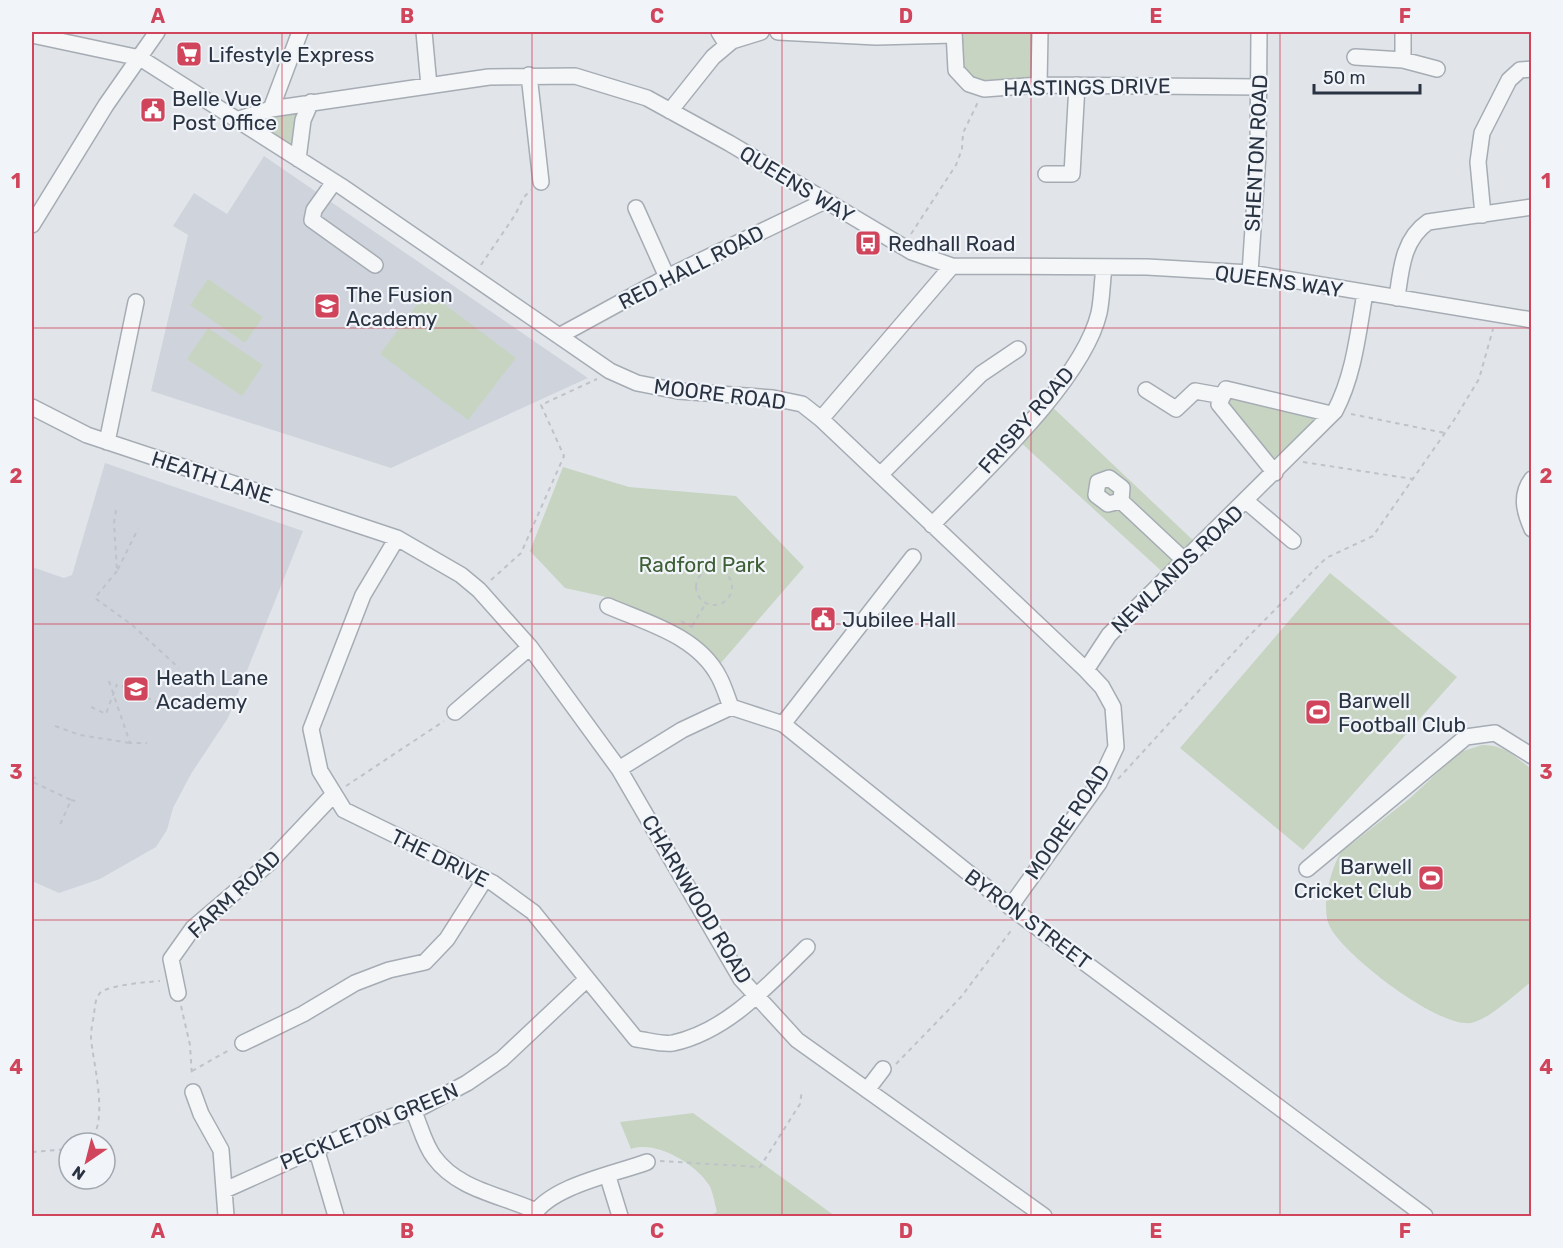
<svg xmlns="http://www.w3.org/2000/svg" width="1563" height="1248" font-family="Rubik,sans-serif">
<rect width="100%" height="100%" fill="#e1e5ea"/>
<path fill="#cfd4dc" d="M264,156L588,378L391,468L151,391L188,235L173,226L194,193L227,214Z
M105,463L303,531L228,718L191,774L173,808L167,830L156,847L100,879L59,893L32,881V567L64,578L72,575Z"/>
<path fill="#c7d4c2" d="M954,32H1039V85L984,89L956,70Z
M292,111L297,116L292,142L284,147L251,125L252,116Z
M208,279L263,317L245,343L190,305Z
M427,291L516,358L468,420L380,354Z
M208,328L263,365L242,396L187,359Z
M1226,389L1335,411L1275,473L1219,404Z
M1047,402L1197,544L1168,577L1018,440Z
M563,467L629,487L736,496L804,567L720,664L682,633L609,601L606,597L565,588L530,551Z
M1330,573L1457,677L1303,850L1180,748Z
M1482,745C1503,744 1516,757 1531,769L1532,981C1518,992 1488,1020 1471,1023C1438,1028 1345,956 1330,927C1320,909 1331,868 1341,852L1409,799L1460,752Z
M693,1113L835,1216H709L717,1212C715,1204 713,1192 709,1185C695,1163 655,1140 631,1149L620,1122Z"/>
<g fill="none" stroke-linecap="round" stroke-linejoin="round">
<defs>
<path id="minor" d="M424,32L429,86
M719,32L727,45
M778,32L876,37L954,35
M954,32L956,70L969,84L984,89L1039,85L1259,87
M32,35L140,58L341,186L610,371L637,383L678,391L773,398L802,404L821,419L1086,670L1102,687L1113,707L1116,747L1099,783L1010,907
M1355,57L1403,60V32
M1403,60L1437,69
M529,75L541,182
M1039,85L1040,32
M271,109L300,32
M670,111L713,57L732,41L761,32
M236,120L271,109L489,77L575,76L647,98L729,143L912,252L952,266L1147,267L1250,273L1532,320
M298,159L303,120L311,102
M1046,174H1072L1077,85
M334,182L314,210L312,220L375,265
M636,208L667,277
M1483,215L1478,162L1482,133L1509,80L1520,70L1532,69
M32,225L106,105L157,32
M1250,273L1258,154L1259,32
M1397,298C1401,269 1403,239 1428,222L1532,207
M559,336L667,277L825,201
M1146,390L1176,409L1195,391L1223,396
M32,407L87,435L397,538L461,575L479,590L530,647L619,769L741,979L797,1040L1044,1216
M821,419L952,266
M107,442L136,302
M1275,473L1219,404L1226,389L1331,414
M880,475L981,374L1018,349
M1532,479C1520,495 1524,511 1532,529
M1121,501L1122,488L1109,478L1098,482L1096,495L1108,504L1121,501L1184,560
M1246,501L1293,541
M932,525C981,474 1083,381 1099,313C1102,299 1102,282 1104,268
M397,538L363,595L311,729L320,771L344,810L493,883L533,912L636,1039C647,1040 662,1045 673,1043C728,1031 768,985 807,947
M608,606C647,623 698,636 719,677C724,686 727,697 731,707
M1086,670L1109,635L1335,411C1354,375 1358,333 1365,293
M455,712L530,647
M783,724L913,557
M619,769L682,730L731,707L783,724L1022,916L1425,1216
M1307,869L1466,737L1495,733L1532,756
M178,993L171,959L193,928L268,864L334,794
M243,1043L303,1014L355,983L389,970L425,962L447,939L485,879
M867,1090L883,1069
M193,1092L201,1114L221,1150L226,1216
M413,1110C420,1125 424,1144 434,1157C458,1190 501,1195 536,1211
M316,1148L336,1216
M608,1177L620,1216
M225,1190L378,1121L422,1107L467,1083L502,1059L587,979
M533,1216C550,1186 615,1174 647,1162"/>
</defs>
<use href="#minor" stroke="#a6acb4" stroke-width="18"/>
<path stroke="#bfc3c9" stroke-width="2" stroke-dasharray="4.5 4.5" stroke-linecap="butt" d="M911,234L956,165L962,149L963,133L978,102
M481,265L515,215L524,197L531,190
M1351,414L1445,433
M1303,462L1413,479
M116,510L114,523L117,571L138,529
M696 587a18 18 0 1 1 36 0a18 18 0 1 1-36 0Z
M117,571L95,598L132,625L179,668
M491,580L521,553L564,456L541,405L597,379
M681,621L694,628
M692,626L706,603
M109,681L130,743H147
M122,686L163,705
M91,707L106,714L117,684
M55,726L80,735L130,743
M32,776L35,778L33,782L71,800L60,825
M1118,779L1249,636L1326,558L1373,536L1454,420L1479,379L1493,329
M346,786L444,721
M71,800L79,802
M181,1006L190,1045L192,1077
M896,1064L961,997L1013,928
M192,1071L231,1049
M86,1143C112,1129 92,1060 91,1037C91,1029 93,1021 94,1014C95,1006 95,998 101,992C111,985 147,982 160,981
M32,1152L69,1149
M660,1161L760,1167L800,1104L802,1090"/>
<use href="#minor" stroke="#f4f6f8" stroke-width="15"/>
</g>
<path fill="none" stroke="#d0455b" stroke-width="1.5" stroke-opacity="0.55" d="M282,32V1216M532,32V1216M782,32V1216M1031,32V1216M1280,32V1216M32,328H1532M32,624H1532M32,920H1532"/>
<defs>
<symbol id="supermarket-square" viewBox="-11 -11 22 22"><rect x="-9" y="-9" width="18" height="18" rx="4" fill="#d0455b" stroke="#f1f4f8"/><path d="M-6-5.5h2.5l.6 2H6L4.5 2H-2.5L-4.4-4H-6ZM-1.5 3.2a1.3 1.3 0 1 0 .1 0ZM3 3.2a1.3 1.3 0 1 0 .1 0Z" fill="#fff"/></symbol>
<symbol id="civic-square" viewBox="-11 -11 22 22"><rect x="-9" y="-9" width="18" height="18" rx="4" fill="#d0455b" stroke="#f1f4f8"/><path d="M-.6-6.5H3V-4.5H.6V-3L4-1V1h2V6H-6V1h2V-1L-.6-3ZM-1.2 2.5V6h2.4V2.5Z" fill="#fff"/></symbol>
<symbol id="bus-square" viewBox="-11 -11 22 22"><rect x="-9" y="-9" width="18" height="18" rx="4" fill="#d0455b" stroke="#f1f4f8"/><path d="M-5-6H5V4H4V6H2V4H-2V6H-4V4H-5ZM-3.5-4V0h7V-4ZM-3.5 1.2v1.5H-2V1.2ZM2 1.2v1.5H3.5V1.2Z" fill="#fff"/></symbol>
<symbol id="school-square" viewBox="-11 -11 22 22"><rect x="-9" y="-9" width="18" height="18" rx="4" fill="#d0455b" stroke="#f1f4f8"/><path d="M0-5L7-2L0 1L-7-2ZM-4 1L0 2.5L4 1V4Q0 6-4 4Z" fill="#fff"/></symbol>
<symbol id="stadium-square" viewBox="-11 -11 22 22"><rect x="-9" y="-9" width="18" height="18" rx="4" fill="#d0455b" stroke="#f1f4f8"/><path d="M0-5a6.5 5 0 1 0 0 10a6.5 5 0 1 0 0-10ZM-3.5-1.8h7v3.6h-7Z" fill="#fff"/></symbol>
</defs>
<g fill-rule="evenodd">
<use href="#supermarket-square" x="174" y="39" width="30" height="30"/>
<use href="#civic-square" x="138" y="95" width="30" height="30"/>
<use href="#bus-square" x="853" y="228" width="30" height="30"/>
<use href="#school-square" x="312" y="291" width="30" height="30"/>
<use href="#civic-square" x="808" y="604" width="30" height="30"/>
<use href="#school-square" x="121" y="674" width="30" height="30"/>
<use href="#stadium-square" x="1303" y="697" width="30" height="30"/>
<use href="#stadium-square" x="1416" y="863" width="30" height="30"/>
</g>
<g text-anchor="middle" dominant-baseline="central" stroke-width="4.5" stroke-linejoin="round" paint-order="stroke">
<g font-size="21" fill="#293342" stroke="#f1f4f8" text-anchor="start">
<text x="208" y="54">Lifestyle Express</text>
<text x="172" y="98">Belle Vue<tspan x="172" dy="24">Post Office</tspan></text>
<text x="888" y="243">Redhall Road</text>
<text x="346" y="294">The Fusion<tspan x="346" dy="24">Academy</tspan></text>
<text x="842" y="619">Jubilee Hall</text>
<text x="156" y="677">Heath Lane<tspan x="156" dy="24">Academy</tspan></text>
<text x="1338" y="700">Barwell<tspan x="1338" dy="24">Football Club</tspan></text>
<text x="1412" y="866" text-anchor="end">Barwell<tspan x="1412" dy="24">Cricket Club</tspan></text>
</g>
<g font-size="21" fill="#293342" stroke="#f1f4f8">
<text transform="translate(1087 87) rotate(-1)">HASTINGS DRIVE</text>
<text transform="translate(1256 153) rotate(-87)">SHENTON ROAD</text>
<text transform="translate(797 184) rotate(31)">QUEENS WAY</text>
<text transform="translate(691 267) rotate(-27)">RED HALL ROAD</text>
<text transform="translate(1279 281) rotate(8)">QUEENS WAY</text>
<text transform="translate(720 394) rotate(7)">MOORE ROAD</text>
<text transform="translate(1026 420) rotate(-49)">FRISBY ROAD</text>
<text transform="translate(212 477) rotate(18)">HEATH LANE</text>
<text transform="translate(1177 569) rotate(-44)">NEWLANDS ROAD</text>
<text transform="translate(1067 822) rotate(-56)">MOORE ROAD</text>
<text transform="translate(440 858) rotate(26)">THE DRIVE</text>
<text transform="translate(234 894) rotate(-43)">FARM ROAD</text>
<text transform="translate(697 899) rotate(59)">CHARNWOOD ROAD</text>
<text transform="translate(1028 919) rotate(37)">BYRON STREET</text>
<text transform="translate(369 1126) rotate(-23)">PECKLETON GREEN</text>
</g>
<g font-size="21" fill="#3e5e36" stroke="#f1f4f8">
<text x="702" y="564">Radford Park</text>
</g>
</g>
<rect width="1563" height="1248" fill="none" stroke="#f1f4f8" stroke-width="66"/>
<g transform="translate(87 1161) rotate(215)"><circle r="28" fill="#f1f4f8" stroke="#a1a7af" stroke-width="1.5"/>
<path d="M0-4.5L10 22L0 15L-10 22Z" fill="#d0455b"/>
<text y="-9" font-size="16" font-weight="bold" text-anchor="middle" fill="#293342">N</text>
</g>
<path d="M1314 84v9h106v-9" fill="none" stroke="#293342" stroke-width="3"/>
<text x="1323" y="84" font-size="18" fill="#293342" stroke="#f1f4f8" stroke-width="4.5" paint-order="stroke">50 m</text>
<rect x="33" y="33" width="1497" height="1182" fill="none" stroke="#d0455b" stroke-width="2"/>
<g font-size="20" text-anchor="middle" font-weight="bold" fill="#d0455b">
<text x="158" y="23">A</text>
<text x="407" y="23">B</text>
<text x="657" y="23">C</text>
<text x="906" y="23">D</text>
<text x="1156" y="23">E</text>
<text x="1405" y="23">F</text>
<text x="16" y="188">1</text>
<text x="1546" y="188">1</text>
<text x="16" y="483">2</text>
<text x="1546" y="483">2</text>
<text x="16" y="779">3</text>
<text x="1546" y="779">3</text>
<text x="16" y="1074">4</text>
<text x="1546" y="1074">4</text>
<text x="158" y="1238">A</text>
<text x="407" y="1238">B</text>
<text x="657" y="1238">C</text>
<text x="906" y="1238">D</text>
<text x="1156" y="1238">E</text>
<text x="1405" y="1238">F</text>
</g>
</svg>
